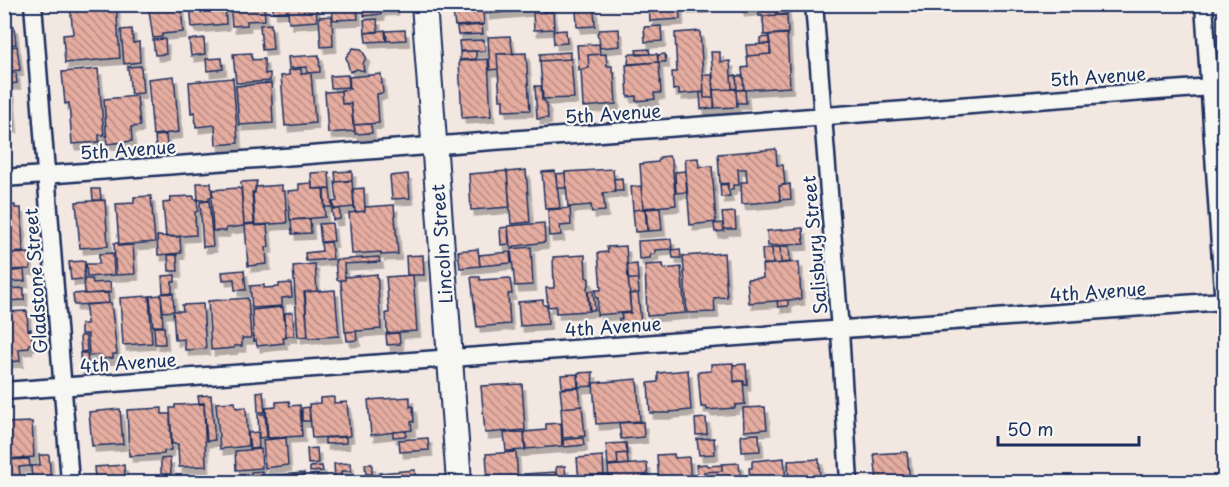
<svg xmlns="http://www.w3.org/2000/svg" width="1229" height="487" font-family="'Playpen Sans',sans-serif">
<defs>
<pattern id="building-back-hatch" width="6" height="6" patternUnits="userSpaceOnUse" patternTransform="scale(1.5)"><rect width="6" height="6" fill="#e5aca0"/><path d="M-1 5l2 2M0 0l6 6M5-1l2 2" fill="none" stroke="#b98c86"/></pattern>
<filter id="shadow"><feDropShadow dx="3.5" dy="6" stdDeviation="0" flood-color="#0004"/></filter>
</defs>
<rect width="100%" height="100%" fill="#f3e7e2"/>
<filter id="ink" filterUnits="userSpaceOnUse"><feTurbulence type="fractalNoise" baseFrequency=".0167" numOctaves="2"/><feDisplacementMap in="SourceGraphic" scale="12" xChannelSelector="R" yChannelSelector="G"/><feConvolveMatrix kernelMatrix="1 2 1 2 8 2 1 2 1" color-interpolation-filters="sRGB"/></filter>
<g filter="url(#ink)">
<path fill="url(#building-back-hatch)" stroke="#1b2f5e" stroke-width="1.5" filter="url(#shadow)" d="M70,4H116L120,58L65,63L63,35L73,34Z
M148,4H181L183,32L162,34V37L153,38Z
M190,4H225L226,24L192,27Z
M230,4H264L265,20L247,21V25L232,26Z
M273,4H316L317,21L289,23L288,11L273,12Z
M332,4H357L358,19L333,20Z
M362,4H395V9L363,11Z
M451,4H483L484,6L452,9Z
M486,4H529V10L486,14Z
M542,4H552L553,12H543Z
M679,4L680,19L650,21L649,6Z
M685,4H705V7L685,8Z
M740,4H758V9L741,11Z
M758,4H776V15L759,16Z
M776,4H786L787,14L777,15Z
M594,8L595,26L577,27L576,9Z
M381,10V14L364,16V11Z
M483,10L484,24L455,26L453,12Z
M553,12L554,29L534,30L533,13Z
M787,15L788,33L764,35L763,16Z
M332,16L333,46L321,47L319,17Z
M377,19L378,32L365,33L364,20Z
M271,24L273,49L262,50L260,25Z
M482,25L483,34L458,35L457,27Z
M14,26L16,44L4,45V27Z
M661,26L662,41L645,42L644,27Z
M132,29L133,43L139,42L140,62L124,64L121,30Z
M619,29L620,46L600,48L599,37L597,35L599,30Z
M385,30L386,41L366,42L365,33Z
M405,30L406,40L387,41L386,31Z
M566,30L567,43L554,44L553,31Z
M700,31L704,92L679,94V89L673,90L672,72H677L675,33Z
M787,34L790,87L744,90L742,68L748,67L747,56L771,54L769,35Z
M510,36L513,54H497L498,69L490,70L488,37Z
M769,37V44H760V38Z
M204,38L205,54L191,56L189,40Z
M165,39L166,54L155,55L153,40Z
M484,40L485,51H460L459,41Z
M599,44L600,54L588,55L589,68L579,70L577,45Z
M770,44V54L747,56L746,45Z
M17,46L20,70L4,72V48Z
M353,48L361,49L366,57L363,64L364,71L357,69L350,72L346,57Z
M649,49L650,54L637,55L636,50Z
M476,51V59L460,60V52Z
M570,52V59L540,61V54Z
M711,52H720V62L730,61L732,89L714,90Z
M251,53L252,60L264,59L265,74L270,73V81L236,83L233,54Z
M526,53L530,110L503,111V100H500L497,54Z
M606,54L607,66H612V72H614L616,104L583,107L581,70L589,68L588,55Z
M629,54H657L658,62L628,64Z
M665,54L666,62H658V55Z
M319,55L320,72L307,73V67L289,68L288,57Z
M222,58L223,69L207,71L206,59Z
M488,59L491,116L462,118L459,61Z
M571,59L574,98L543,99L540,61Z
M659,62L661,93H654L655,99L636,101V96L628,97L626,65Z
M141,66L143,93L131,94L128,67Z
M98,69L104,135H99V142L72,144L69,103L65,104L62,72Z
M301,69V74L311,73L315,123L285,126L281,76L289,75V70Z
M16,73L17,83L9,84V89H4V74Z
M381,74L383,93L377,94L379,123L353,125L351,103L342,104L341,90L350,89L349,77Z
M348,75L349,87L331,88L330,76Z
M703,75H712L713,98H704Z
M736,75L737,88L732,89L731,76Z
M174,76L179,132L153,135L148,79Z
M736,76H743L744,89L737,90Z
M233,78L238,143L216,145L215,125L196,127L195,112L191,113L189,82Z
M271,83L273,123L239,125L236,86Z
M535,86H541L542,100L545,101L547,105L548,118L537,119Z
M736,89L737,107L715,108L713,90Z
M736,90H745L746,103H737Z
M4,91H11L14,127H4Z
M341,91L342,104H351L355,131L328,133L325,92Z
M703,92L704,98H714V108L701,109L700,93Z
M137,96L140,126L131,127L132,141L107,144L104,99Z
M371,124L372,133L355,134L354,125Z
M166,135L167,147L156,148L155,136Z
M776,149L777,165H783L785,184L779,186L780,201L742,204L741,182H747L746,169H738L739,185H733V189L728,190V183L720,184L718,154Z
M669,156L672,161L676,205L643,208L640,164L658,162L660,157Z
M698,158L699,167L712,166L716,222L690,225L685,159Z
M613,169L615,192L603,193L605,211L592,212L591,205L568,207L565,172Z
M526,170L530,222L511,224L507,172Z
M352,171V180L336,182L335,172Z
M507,171L510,207L471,210L469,174Z
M555,171L560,208L545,209L542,172Z
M685,171L687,192L676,193L675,172Z
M329,172L330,189H312L311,173Z
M565,173L566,188H557L556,174Z
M408,174L410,198L392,199L390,176Z
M622,178L623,191H615L614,179Z
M257,181L255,192H252L254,223L244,224L241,182Z
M352,181L354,207L334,209L333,202L337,201L335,182Z
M197,183H211L212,197H209V200H198Z
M312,183V189L323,188L325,217L290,220L288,191L299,190V184Z
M727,184L730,196L721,197L720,185Z
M790,184L791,199L780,200L779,186Z
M282,185V191H285L287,223L255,225L253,193H255V187Z
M641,186L643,209L633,210L631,187Z
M238,188L241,189L244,226L226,228V231H213L211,197H213L212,190Z
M364,188L365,211L355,212L353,189Z
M92,189H100L101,200H93Z
M330,189L332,207H325L324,190Z
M151,196L155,242L119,245L116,204L134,203V197Z
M194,196V199H197L198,211L195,212L196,235L166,237L163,203L171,202L170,197Z
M105,200L108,246L80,248L76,202Z
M209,201L213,246L203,247L200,202Z
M15,205V208H21L23,252L7,253V240H4V206Z
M394,205L398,254L381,255V252L352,254L349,213L365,211V207Z
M570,208L571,225L560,226L561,235L549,236L548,210Z
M660,208L662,230L648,231L646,209Z
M332,209H340V219L333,220Z
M645,209L647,231L635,232L633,210Z
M735,212L736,229H724L722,213Z
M310,219L311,233L292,234L291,220Z
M332,223L334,241L321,242L319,224Z
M544,223L545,242L510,247L508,226Z
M723,223L724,231L715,232L714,224Z
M255,224V226L267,225L269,247H266L267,264L248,266L245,225Z
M508,227L509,244L501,245L500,228Z
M803,228L804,244L768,246L767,231Z
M157,236L180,237L181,253L158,255Z
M671,239L672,249L655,250V254L650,255V258L639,259L638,241Z
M331,242L333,259L306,261L305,253L322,251L321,243Z
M114,243H118L119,246L133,245L135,274L116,275Z
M626,246L631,312L597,315L598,298H596L595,290H601L598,253L608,252L607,247Z
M789,246L790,262L781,263L780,247Z
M531,247L533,285L515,286L511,249Z
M780,247L781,263L773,264L772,248Z
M772,248L773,264H763L762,249Z
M478,249L480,266L460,268L458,251Z
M680,249L681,258H673L672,250Z
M510,252L511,263L480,266L479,255Z
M29,253L30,269L9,270L8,254Z
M113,253L114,275L87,277L86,264H99V254Z
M724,253L727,297L714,298L715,312L687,313L683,256Z
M168,255H177L178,271H169Z
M423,255L424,275H407L406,256Z
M585,255L586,277L589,279V284L587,287L589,311L556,313V306L548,307L546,288H554L553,257Z
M379,257L380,262L344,264L345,280H337L335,260Z
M85,261L84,279L71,280L69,262Z
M799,262L801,299L749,303L747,279L763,278L762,265Z
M315,264L317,291L304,292L308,336L298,337L293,266Z
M637,264L638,279H628L627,265Z
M663,264L664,269L681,267L685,313L647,316L645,265Z
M24,270L25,281L4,282V272Z
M244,270L246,290H235L234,279L223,280L222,272Z
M377,274L381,329L345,332L341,280H345V277Z
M175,275V282H172V292L163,293L162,276Z
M413,275L417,331L387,333L386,313H389L386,277Z
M471,277H480V280L510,278L512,294H508L510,324L477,327Z
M84,279H92L93,283L110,282L111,292L85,294Z
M628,279H638L639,293L630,294Z
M291,283L292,297L282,298V306L252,308L250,286L264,285V288L279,287V284Z
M24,288V300L4,301V289Z
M335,290L339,336L308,338L305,292Z
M588,291H593L595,310H590Z
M84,293V294L108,293L109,303L74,305L73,294Z
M173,293L174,311L163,312L161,294Z
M638,293L641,324L622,326V323L619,324V319H622L621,314L631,313L629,294Z
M161,295L163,326H153L150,296Z
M149,296L152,343L123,345L120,298Z
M248,298L251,338H242V346H234V348L211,350L208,301Z
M543,300V305H547L548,324L520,326L518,302Z
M788,300V306L778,307L777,301Z
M111,303L117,354H113V358L100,359V355L89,356L88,334H81V324H87L86,305Z
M203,304L206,349L185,350L184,339L175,340L173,311H183L182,305Z
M283,307L286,338H283L284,343L257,346L256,340L254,341L252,310Z
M27,311L28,330L31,329L32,344H29V348L19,349L20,361L4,362V312Z
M293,312L294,336H286L285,313Z
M154,327H164L165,344H155Z
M356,331L357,340L347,341L346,332Z
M399,333L400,344L387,345L386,334Z
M80,336H86L87,351L81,352Z
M80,353H87L88,366L81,367Z
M733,363L734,382L743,381L745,404L735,405V408L707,410V407H701L698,372L711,371V364Z
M746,364L747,380V385H744V381H734L733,365Z
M688,370L691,410L670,412V413H650L648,383L658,382V373Z
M593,372L592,386L579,387L578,373Z
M577,374L578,387L562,388L561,375Z
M637,379L640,421L596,424L593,383Z
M522,384L525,430L485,433L481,386Z
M579,388L581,406L562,408L560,389Z
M263,391L265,412H258L257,392Z
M211,395L215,440L207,441L204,403H199L198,396Z
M334,397V403L347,402L350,436L312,438L309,404L320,403V398Z
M410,397V407L413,406L414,422H411L412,430L371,435L368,400Z
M289,401L290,406L300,405L302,436L268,438L266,408L276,407V402Z
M235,402L236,408L246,407L248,446L220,449L216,403Z
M204,404L206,466L179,467L178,444H172L170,408H175V405Z
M582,406L585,436L563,438L561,408Z
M309,407L310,421H302V408Z
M765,407L767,429L744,431L743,408Z
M162,408V414H170L171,450L164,451V454L129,456L127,410Z
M120,409L123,444L92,446L89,412Z
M258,414H265L267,437L259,438Z
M706,418L707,434L696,435L695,419Z
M32,422L34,457L6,459L4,423Z
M643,422L644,437L621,439L619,423Z
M561,423L562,446L526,449L524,432L546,430V424Z
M406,431V436L393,437V432Z
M258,432L259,448L250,449L248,433Z
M524,432L525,450L506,451L504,433Z
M759,434L760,451L742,452L741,435Z
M346,437V443L325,444V438Z
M286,438L288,465L265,468L263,440Z
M428,438L429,450L400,452L399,440Z
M583,438L584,445L564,447L563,440Z
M714,438L715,454L699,455L697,439Z
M626,443L627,453L617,454L618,464L608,465L606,444Z
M317,448L318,463L308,464L307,449Z
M261,449L262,468L236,470L235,451Z
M516,452L518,482H488L486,454Z
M907,452L910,482H877L874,454Z
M627,453L628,464L618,465L617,454Z
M674,454L675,458L689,457L691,482H659L657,455Z
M39,455H49L51,482H32L31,466L40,465Z
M603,456L604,482H568H579L577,458Z
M170,458L171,474H161V459Z
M784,458L786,482H750L749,468H752V461Z
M29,459L30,466L19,467L20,476H29V482H9L7,460Z
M819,459L820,482H789L788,461Z
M350,463L351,471H341V479L335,480L334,464Z
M647,463L648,482H609L608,466Z
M739,463L741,482H705V472L722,471V464Z
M365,464H372V474H366Z
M706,464L707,466L722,465V471L704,472L705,482H698L696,465Z
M124,465L125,476L95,479L94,467Z
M322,466L323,471L310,472V467Z
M565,466L566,482H557L556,467Z
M415,470L416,482H380L379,473Z
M262,471L263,482H220V477L251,475V472Z
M556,472L557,482H525L524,474Z
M304,473V482H267L266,476Z
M207,477L208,482H177V480Z"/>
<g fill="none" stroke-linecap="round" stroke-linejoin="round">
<defs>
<path id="street" d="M33,4L70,482
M814,4L840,330L849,482
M1204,4L1224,306
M4,178L1224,86
M4,391L1224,301"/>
<path id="secondary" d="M424,4L459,482"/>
</defs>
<use href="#street" stroke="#1b2f5e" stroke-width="21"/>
<use href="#secondary" stroke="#1b2f5e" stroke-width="28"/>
<use href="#street" stroke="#f6f6f2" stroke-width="16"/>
<use href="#secondary" stroke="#f6f6f2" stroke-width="24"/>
</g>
</g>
<g text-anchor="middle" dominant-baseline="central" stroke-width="4.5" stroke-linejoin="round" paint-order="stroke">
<g font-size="18" fill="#1b2f5e" stroke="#f6f6f2">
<text transform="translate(1098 76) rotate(-4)">5th Avenue</text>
<text transform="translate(613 113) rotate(-4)">5th Avenue</text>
<text transform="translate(128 149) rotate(-4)">5th Avenue</text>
<text transform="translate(441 244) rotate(-94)">Lincoln Street</text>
<text transform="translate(814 245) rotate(-95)">Salisbury Street</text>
<text transform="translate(35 281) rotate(-94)">Gladstone Street</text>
<text transform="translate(1098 291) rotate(-4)">4th Avenue</text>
<text transform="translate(613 326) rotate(-4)">4th Avenue</text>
<text transform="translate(128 362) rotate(-4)">4th Avenue</text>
</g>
</g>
<rect width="1229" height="487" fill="none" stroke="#f6f6f2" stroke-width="24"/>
<rect x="12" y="12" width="1205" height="463" fill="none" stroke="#1b2f5e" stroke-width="2" filter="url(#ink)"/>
<path d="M998 436v9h141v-9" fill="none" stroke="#1b2f5e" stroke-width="3"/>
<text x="1007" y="436" font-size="18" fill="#1b2f5e" stroke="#f6f6f2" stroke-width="4.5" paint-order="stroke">50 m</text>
</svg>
